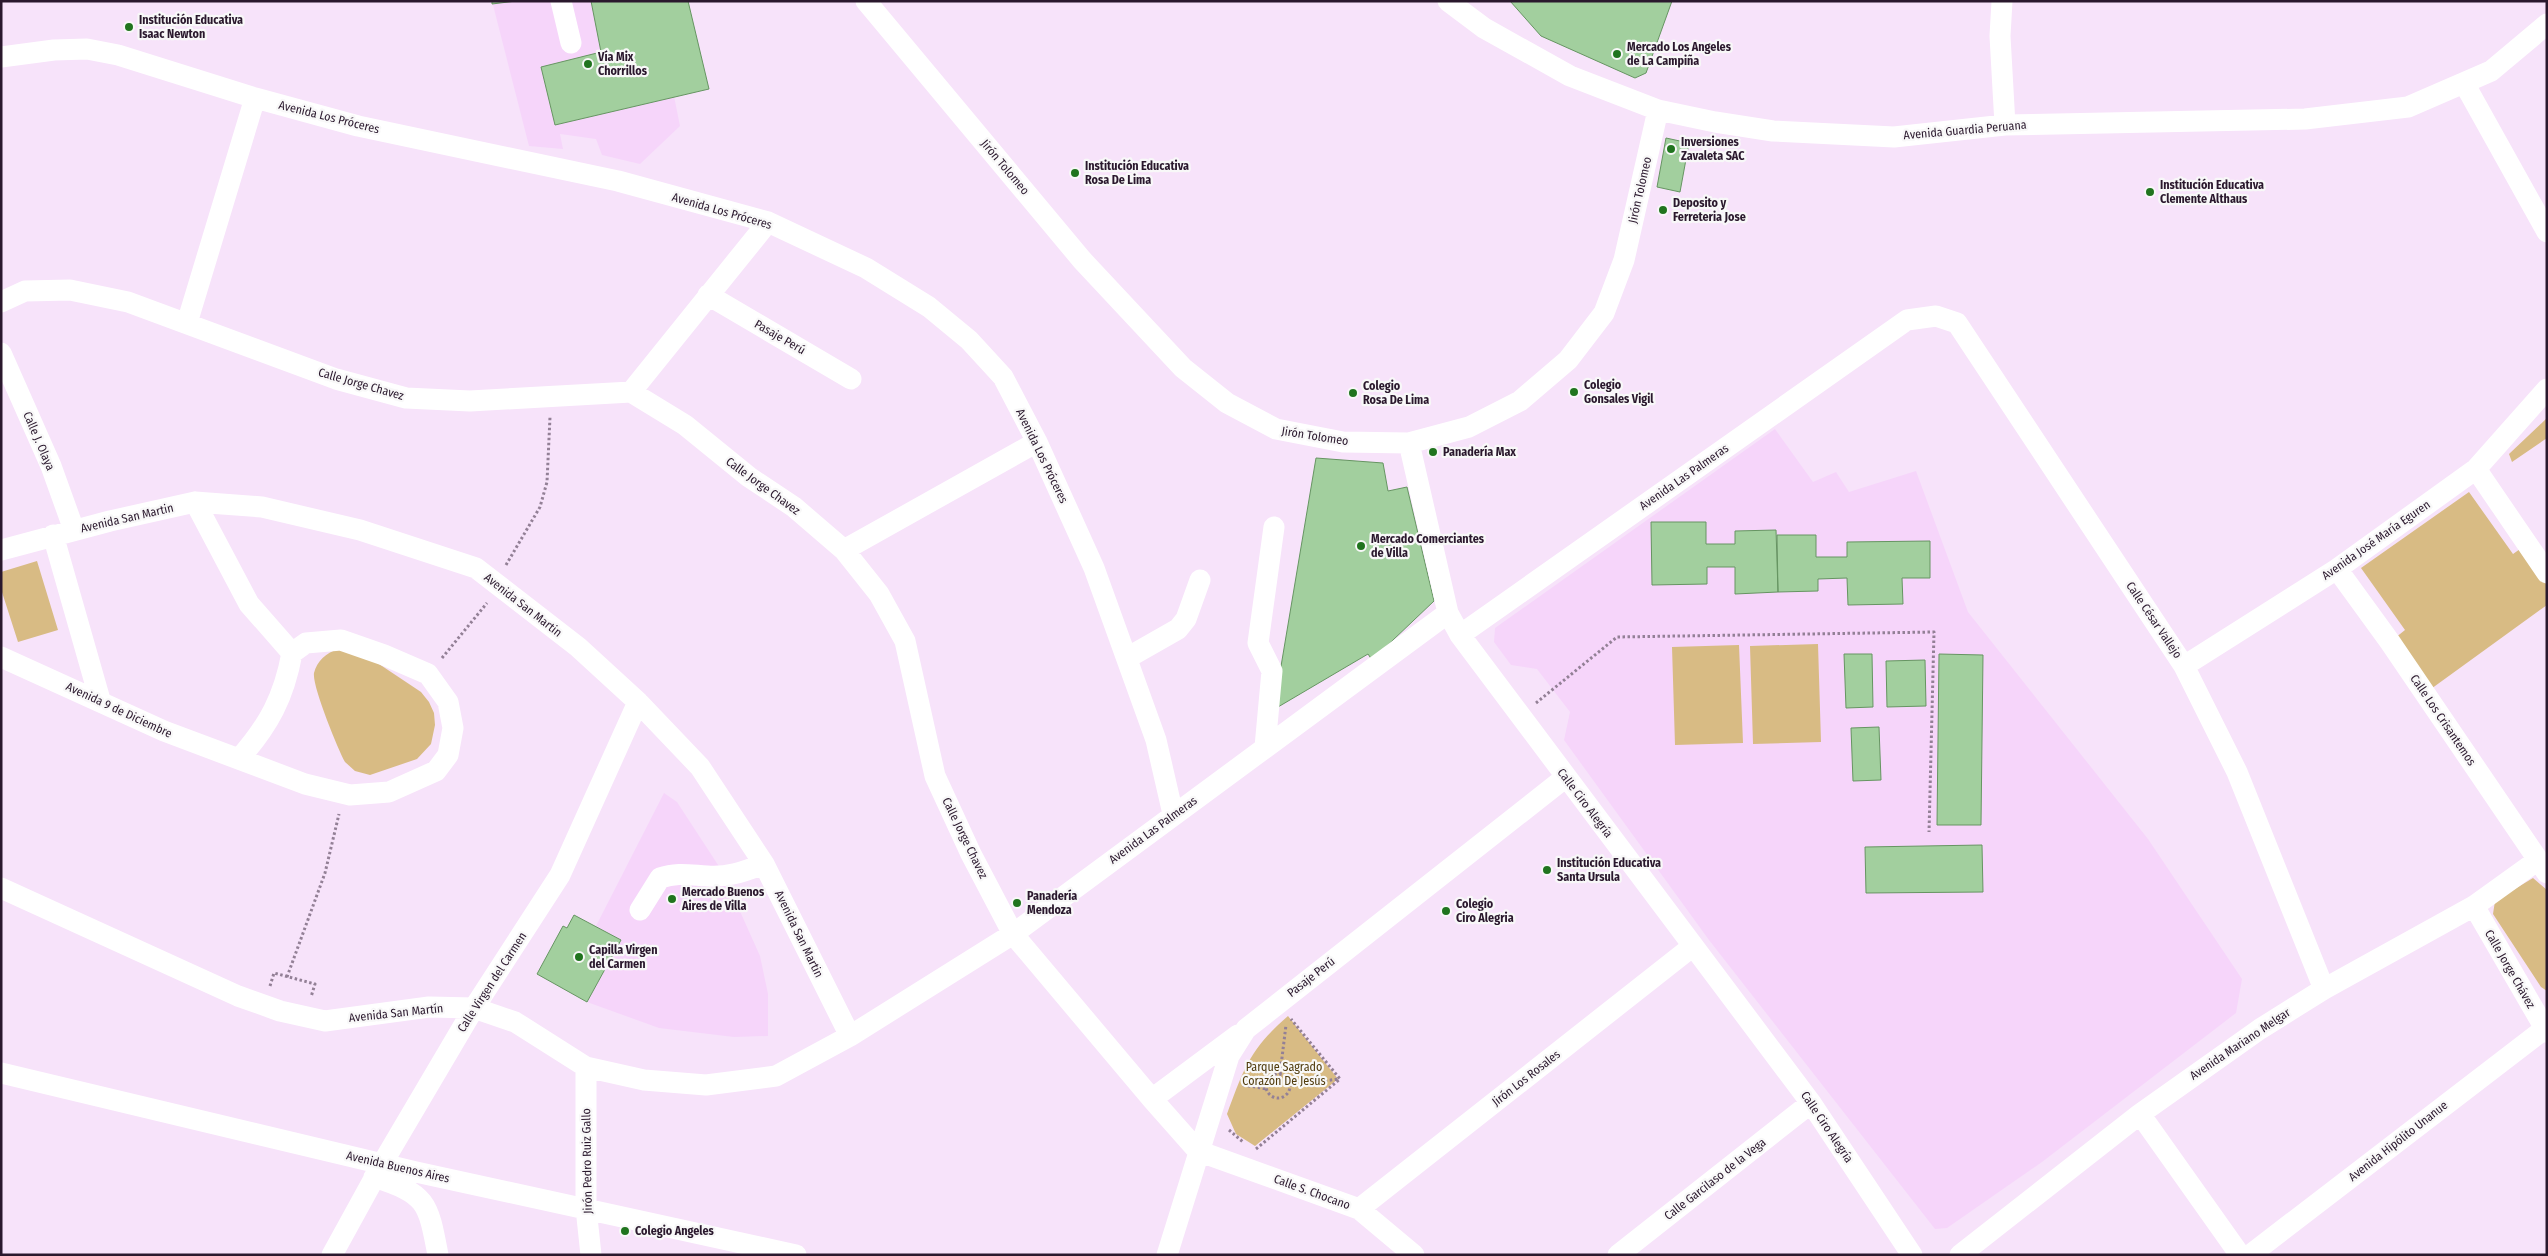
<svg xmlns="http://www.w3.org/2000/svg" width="2548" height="1256" font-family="'Fira Sans Condensed',sans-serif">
<rect width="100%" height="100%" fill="#f7e3fa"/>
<path fill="#f6d5fa" d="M492,1H655L680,126L640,164L602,155L596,139L560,134L563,149L529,146Z
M1775,429L1813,482L1836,472L1849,492L1916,471L1968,612L2148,839L2242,979L2236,1013L2042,1162L1947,1228L1935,1229L1709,940L1564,740L1570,712L1537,669L1511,665L1494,642L1495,628Z
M664,793L677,802L722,871L760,956L768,994V1036L734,1037L659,1028L587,1002L621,941L596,926Z"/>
<path fill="#d8bb84" d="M2547,418V438L2512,462L2509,454Z
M2469,492L2513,554L2527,544L2547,573V605L2424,694L2390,642L2405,630L2361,568Z
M37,561L58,630L18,642L1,589V572Z
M1818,644L1821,742L1753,744L1750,646Z
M1739,645L1743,743L1675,745L1672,647Z
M338,649L364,654L421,692L429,702L434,713L435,725L431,744L417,759L370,775L355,771L345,762C338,749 312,686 314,673C317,661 326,653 338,649Z
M2533,878L2547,890V991L2541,987L2493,914L2495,901Z
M1288,1016L1338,1079L1255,1146L1236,1134L1227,1114C1244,1068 1250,1049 1288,1016Z"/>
<path fill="#a2cf9e" stroke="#669562" d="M492,1H516L492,4Z
M591,1H688L709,89L555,125L541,67L601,52Z
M1510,1H1672L1646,73L1635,78L1541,36Z
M1666,138L1689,143L1680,192L1657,187Z
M1316,458L1383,463L1388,491L1407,487L1434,601L1372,660L1368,654L1278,707L1275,702Z
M1651,522H1706V544H1735V531L1776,530L1778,592L1735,594V567H1707V584L1652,585Z
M1777,535H1816V557H1847V542L1930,541V578H1902L1903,604L1848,605L1847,578L1818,579V591L1778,592Z
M1844,654H1872L1873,707L1846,708Z
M1939,654L1983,655L1981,825H1937Z
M1925,660L1926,706L1887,707L1886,661Z
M1879,727L1881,780L1853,781L1851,728Z
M1982,845L1983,892L1866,893L1865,847Z
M574,915L621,940L587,1002L537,974L563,926L567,928Z"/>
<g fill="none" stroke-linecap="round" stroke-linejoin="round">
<path stroke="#938096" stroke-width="3" stroke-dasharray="2.5 2.5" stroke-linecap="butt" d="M506,565L540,507L547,482L550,417
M442,658L487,603
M1536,703L1617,637L1934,632L1929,832
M287,977L325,873L339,814
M270,986L274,973L315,984L311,997
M1280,1074L1286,1025
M1266 1086a12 12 0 1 1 24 0a12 12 0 1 1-24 0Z
M1243,1085L1267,1089
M1290,1085L1339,1079
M1229,1130L1243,1142
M1256,1149L1340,1079L1291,1019"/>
<path stroke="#fff" stroke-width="21" d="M561,1L571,43
M866,1L1082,260L1183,368L1227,403L1276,429L1343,442L1409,443L1469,427L1520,401L1568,360L1604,313L1624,260L1658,110
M1448,1L1484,28L1570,76L1658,110L1715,122L1773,131L1894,137L2005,125L2305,119L2408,107L2491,71L2547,24
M2002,1L2000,36L2005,125
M1,57L54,50L87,49L118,55L255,98L358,126L618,181L768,222L866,268L929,307L969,340L1003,377L1037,442L1094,568L1156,740L1173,814
M2464,83L2547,232
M708,295L851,379
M1,302L25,291L70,290L128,302L336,379L406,398L470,401L631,392L685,425L749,477L794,507L844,550L879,594L905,641L935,776L971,854L1013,934L1152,1099L1198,1151L1359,1209L1414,1255
M187,323L255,98
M1,353L51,466L74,530
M631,392L768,222
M1409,443L1448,613L1460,635L1811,1103L1912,1255
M2476,469L2547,573
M195,502L249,604L292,653
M53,535L100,700
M1,550L110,521L195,502L262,507L360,530L476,568L578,647L638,702L700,767L764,864L850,1036
M844,550L1037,442
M2337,569L2390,642L2547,873
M1460,635L1907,320L1936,316L1957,323L2184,666L2237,772L2324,989
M1,657L164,731L305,784L350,795L389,792L436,771L448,755L453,728L448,702L428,674L384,655L341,640L306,643L292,653C284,697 269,725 239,759
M1127,658L1178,629L1186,619L1200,580
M2184,666L2337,569L2476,469L2547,389
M1265,747L1272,671L1258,643L1274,527
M1,888L238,996L280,1011L325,1021L429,1007L474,1008L515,1022L586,1067L644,1080L706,1085L776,1076L850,1036L1013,934L1448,613
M2474,906L2547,1032
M640,910L660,878C677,872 690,875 707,876C727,878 745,871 764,864
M586,1067V1208L591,1255
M1,1073L416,1172L796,1255
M1152,1099L1238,1035
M2140,1114L2240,1255
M374,1177C427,1194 428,1202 438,1255
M1359,1209L1693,946
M332,1255L382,1164L474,1008L560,875L638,702
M1167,1255L1229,1056L1246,1029L1566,777
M1618,1255L1811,1103
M1960,1255L2140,1114L2260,1029L2324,989L2474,906L2538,860
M2250,1255L2547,1027"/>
</g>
<g fill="#20741e" stroke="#f8f8f8" stroke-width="2">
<circle cx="129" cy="27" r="5"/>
<circle cx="1617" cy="54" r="5"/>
<circle cx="588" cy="64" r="5"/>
<circle cx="1671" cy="149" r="5"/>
<circle cx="1075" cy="173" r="5"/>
<circle cx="2150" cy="192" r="5"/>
<circle cx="1663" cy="210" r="5"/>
<circle cx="1574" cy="392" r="5"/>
<circle cx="1353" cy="393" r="5"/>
<circle cx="1433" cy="452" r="5"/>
<circle cx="1361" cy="546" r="5"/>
<circle cx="1547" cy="870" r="5"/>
<circle cx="672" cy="899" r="5"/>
<circle cx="1017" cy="903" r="5"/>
<circle cx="1446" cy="911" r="5"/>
<circle cx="579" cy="957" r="5"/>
<circle cx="625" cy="1231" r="5"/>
</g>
<g text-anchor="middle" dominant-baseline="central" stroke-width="4.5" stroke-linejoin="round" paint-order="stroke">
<g font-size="12" font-weight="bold" fill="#2a182d" stroke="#f8f8f8" text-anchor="start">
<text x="139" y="20">Institución Educativa<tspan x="139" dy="14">Isaac Newton</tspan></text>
<text x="1627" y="47">Mercado Los Angeles<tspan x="1627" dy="14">de La Campiña</tspan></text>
<text x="598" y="57">Vía Mix<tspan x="598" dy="14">Chorrillos</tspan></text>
<text x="1681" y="142">Inversiones<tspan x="1681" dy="14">Zavaleta SAC</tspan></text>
<text x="1085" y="166">Institución Educativa<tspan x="1085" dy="14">Rosa De Lima</tspan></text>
<text x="2160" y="185">Institución Educativa<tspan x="2160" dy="14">Clemente Althaus</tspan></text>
<text x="1673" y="203">Deposito y<tspan x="1673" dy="14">Ferreteria Jose</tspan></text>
<text x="1584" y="385">Colegio<tspan x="1584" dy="14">Gonsales Vigil</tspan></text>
<text x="1363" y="386">Colegio<tspan x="1363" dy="14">Rosa De Lima</tspan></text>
<text x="1443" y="452">Panadería Max</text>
<text x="1371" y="539">Mercado Comerciantes<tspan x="1371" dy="14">de Villa</tspan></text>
<text x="1557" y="863">Institución Educativa<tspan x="1557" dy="14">Santa Ursula</tspan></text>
<text x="682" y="892">Mercado Buenos<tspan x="682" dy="14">Aires de Villa</tspan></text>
<text x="1027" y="896">Panadería<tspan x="1027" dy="14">Mendoza</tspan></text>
<text x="1456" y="904">Colegio<tspan x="1456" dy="14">Ciro Alegria</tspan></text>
<text x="589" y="950">Capilla Virgen<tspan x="589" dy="14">del Carmen</tspan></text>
<text x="635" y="1231">Colegio Angeles</text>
</g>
<g font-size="12" fill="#2a182d" stroke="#f8f8f8">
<text transform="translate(329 117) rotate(14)">Avenida Los Próceres</text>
<text transform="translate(1965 130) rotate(-5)">Avenida Guardia Peruana</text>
<text transform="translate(1005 167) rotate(50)">Jirón Tolomeo</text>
<text transform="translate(1640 190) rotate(-77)">Jirón Tolomeo</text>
<text transform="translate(722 211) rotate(16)">Avenida Los Próceres</text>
<text transform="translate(780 337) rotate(30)">Pasaje Perú</text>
<text transform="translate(361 384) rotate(16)">Calle Jorge Chavez</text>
<text transform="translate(1315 436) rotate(9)">Jirón Tolomeo</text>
<text transform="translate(39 441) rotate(67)">Calle J. Olaya</text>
<text transform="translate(1042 456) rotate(64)">Avenida Los Próceres</text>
<text transform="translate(1684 477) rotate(-35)">Avenida Las Palmeras</text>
<text transform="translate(763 486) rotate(36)">Calle Jorge Chavez</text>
<text transform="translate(127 518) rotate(-13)">Avenida San Martin</text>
<text transform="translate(2376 540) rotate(-35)">Avenida José María Eguren</text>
<text transform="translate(523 605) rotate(38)">Avenida San Martin</text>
<text transform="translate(2154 620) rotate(56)">Calle César Vallejo</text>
<text transform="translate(119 710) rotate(25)">Avenida 9 de Diciembre</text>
<text transform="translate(2443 720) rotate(56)">Calle Los Crisantemos</text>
<text transform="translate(1585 803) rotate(53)">Calle Ciro Alegría</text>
<text transform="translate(1153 830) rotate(-36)">Avenida Las Palmeras</text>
<text transform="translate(965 838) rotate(64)">Calle Jorge Chavez</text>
<text transform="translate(799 934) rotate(64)">Avenida San Martin</text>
<text transform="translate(2510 969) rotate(60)">Calle Jorge Chávez</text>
<text transform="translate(1311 977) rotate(-38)">Pasaje Perú</text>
<text transform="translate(492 982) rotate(-57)">Calle Virgen del Carmen</text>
<text transform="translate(396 1013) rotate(-6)">Avenida San Martín</text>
<text transform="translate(2240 1044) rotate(-34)">Avenida Mariano Melgar</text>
<text transform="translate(1526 1078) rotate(-38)">Jirón Los Rosales</text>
<text transform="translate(1827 1127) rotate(56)">Calle Ciro Alegría</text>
<text transform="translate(2398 1141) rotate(-38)">Avenida Hipólito Unanue</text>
<text transform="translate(587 1161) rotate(-91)">Jirón Pedro Ruiz Gallo</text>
<text transform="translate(398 1167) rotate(13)">Avenida Buenos Aires</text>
<text transform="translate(1715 1179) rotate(-38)">Calle Garcilaso de la Vega</text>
<text transform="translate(1312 1192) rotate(20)">Calle S. Chocano</text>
</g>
<g font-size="12" fill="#513c0e" stroke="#f8f8f8">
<text x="1284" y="1067">Parque Sagrado<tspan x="1284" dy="14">Corazón De Jesús</tspan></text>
</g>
</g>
<rect width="2548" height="1256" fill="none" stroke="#2a182d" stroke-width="5"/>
</svg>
